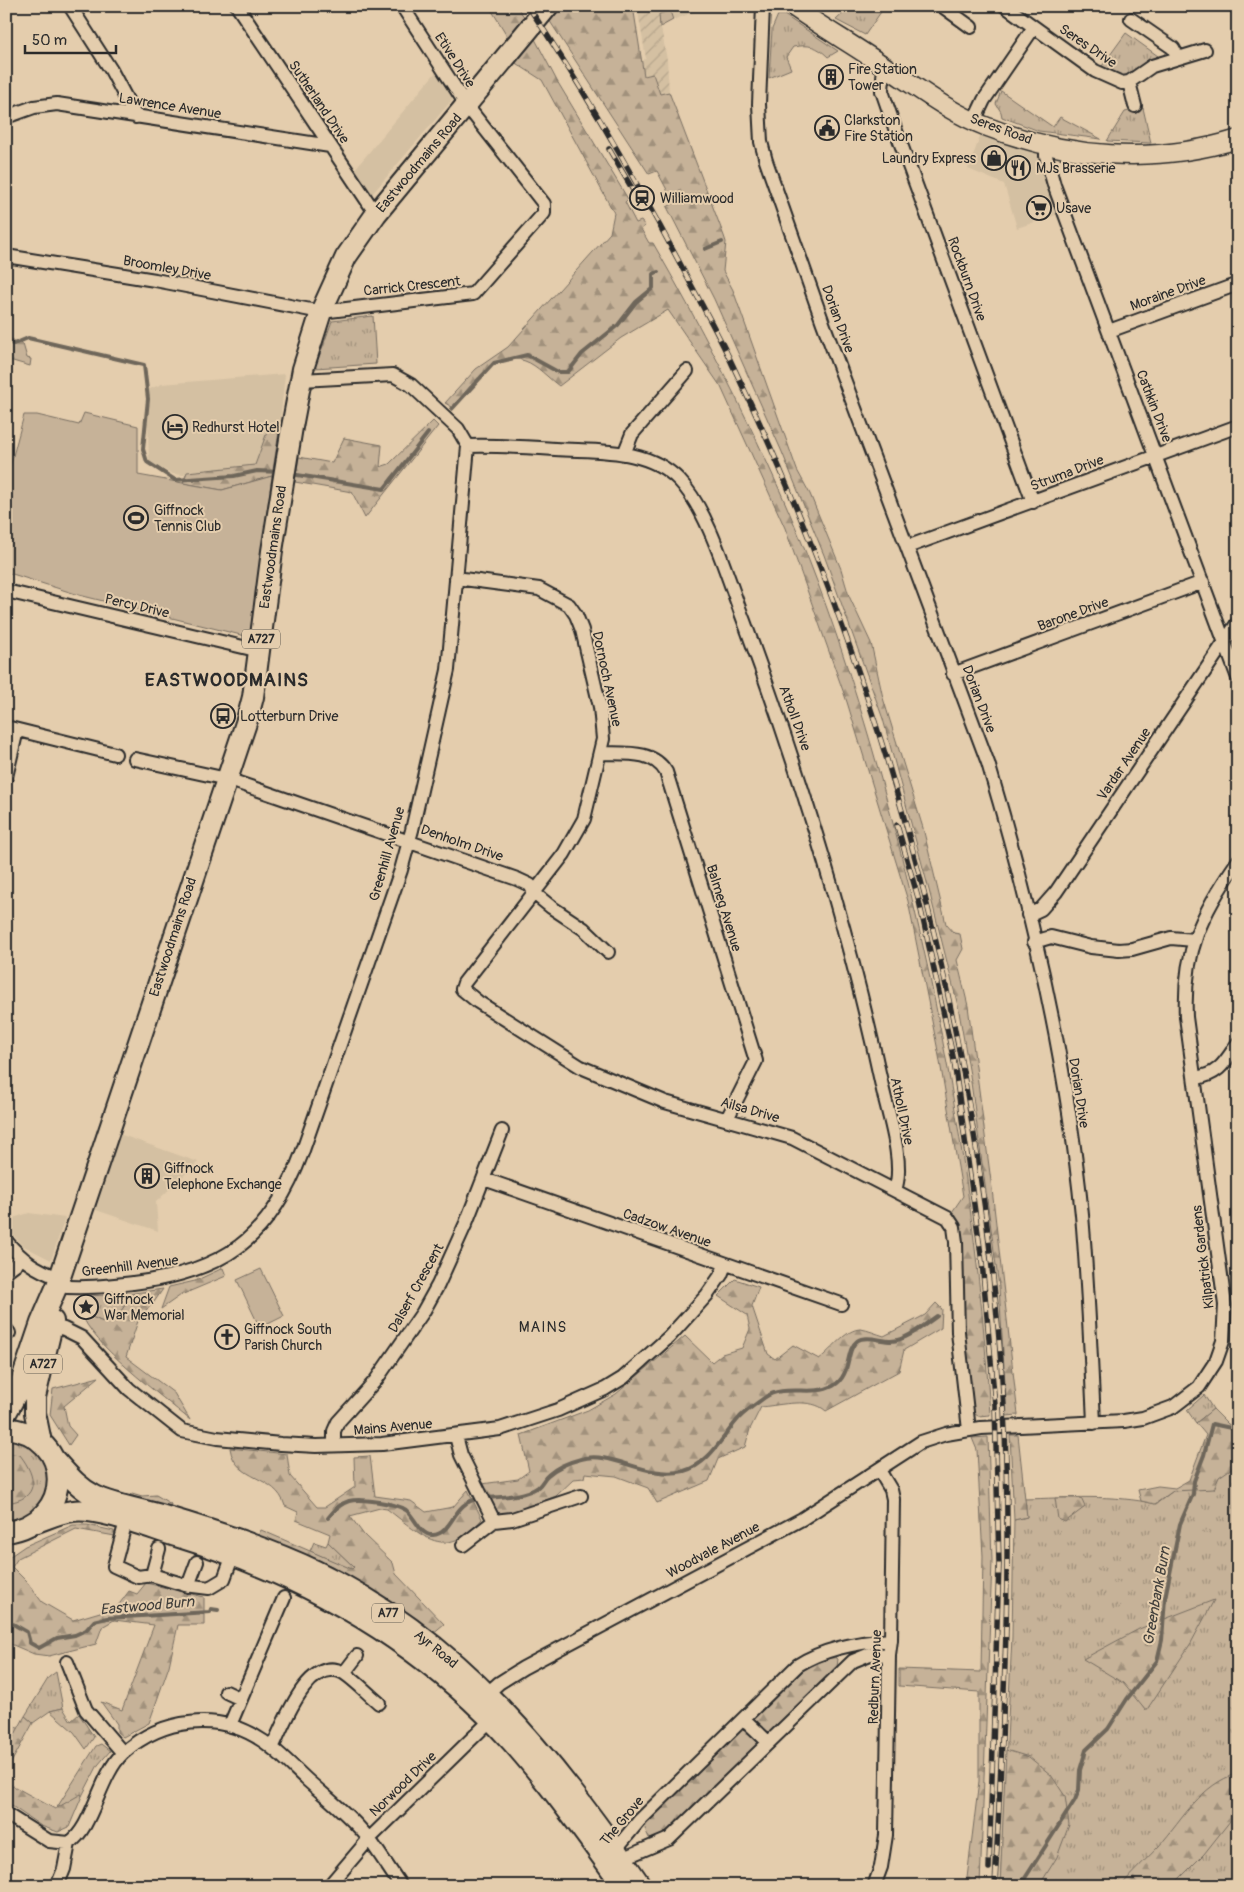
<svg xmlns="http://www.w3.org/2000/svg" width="1244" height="1892" font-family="Pangolin,sans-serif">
<defs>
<pattern id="industrial-furrows" width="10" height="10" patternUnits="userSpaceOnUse" patternTransform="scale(1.25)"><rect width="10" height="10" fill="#d4c0a2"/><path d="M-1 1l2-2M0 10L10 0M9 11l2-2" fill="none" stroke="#b6a58c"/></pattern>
<pattern id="grass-tufts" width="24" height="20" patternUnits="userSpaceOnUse" patternTransform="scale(1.25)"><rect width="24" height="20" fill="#c6b298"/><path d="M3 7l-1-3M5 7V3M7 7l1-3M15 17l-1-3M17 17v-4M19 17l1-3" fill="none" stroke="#a1917c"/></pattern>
<pattern id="forest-firs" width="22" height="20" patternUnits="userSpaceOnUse" patternTransform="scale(1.25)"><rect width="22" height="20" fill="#c6b298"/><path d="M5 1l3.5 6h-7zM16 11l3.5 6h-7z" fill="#a1917c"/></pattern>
</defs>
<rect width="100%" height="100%" fill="#e4cdad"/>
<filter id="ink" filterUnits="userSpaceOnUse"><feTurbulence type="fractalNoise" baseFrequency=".02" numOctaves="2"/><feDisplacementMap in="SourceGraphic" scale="10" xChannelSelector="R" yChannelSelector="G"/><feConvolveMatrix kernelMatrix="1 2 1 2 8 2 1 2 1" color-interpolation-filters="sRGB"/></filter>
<g filter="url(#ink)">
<path fill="#d4c0a2" d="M657,6H710L673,20L670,11L659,14Z
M441,66L458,93L367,200L350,175Z
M984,126L1046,145L1065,212L1017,228L1004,184L968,169Z
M285,374L279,432L267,433L255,465L187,472L184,475L173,474L149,462L147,390L162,384Z
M119,1134L198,1162L156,1202L158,1231L93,1209Z
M29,1213L65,1218L51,1260L22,1245L6,1227V1224L13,1218Z"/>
<path fill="url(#industrial-furrows)" d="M637,6H657L667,60L669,92L660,94L653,74L644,76L640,63L646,58Z"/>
<path fill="url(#grass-tufts)" stroke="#786e62" d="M851,6H885L865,35L836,20Z
M778,15H784L838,51L828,57C817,46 809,44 793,47L786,57L791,69L769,78L772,29Z
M1126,33L1158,56L1122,78L1102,66Z
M1001,91L1053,127L1060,117L1101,139L1039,131L1002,117L1001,112L996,104Z
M1143,108L1151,143L1107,141L1125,112Z
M373,316L376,364L315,368L332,321Z
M134,1293L118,1315L103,1322L87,1315L93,1302L90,1296Z
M1204,1395L1213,1409L1196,1423L1187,1410Z
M1238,1425V1886H1000L1012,1637L1014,1520L1027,1517L1024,1499C1067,1498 1113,1494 1156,1504L1173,1491L1194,1481Z
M6,1436C39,1438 43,1457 51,1485L38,1513L6,1524Z
M314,1542L326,1546L328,1542L354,1567L352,1570L310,1551Z
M56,1672L63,1708L50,1711L33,1723L25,1716L49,1677Z
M6,1720L19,1729L6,1751Z
M101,1744L110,1751L98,1765L82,1796L56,1809L96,1746Z"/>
<path fill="url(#forest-firs)" stroke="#786e62" d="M489,6H516L526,19L508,37Z
M540,6H633L644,76L653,74L660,94L669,92L724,236L726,242L723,271L733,290L797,470L810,494L841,569L849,596L871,643L883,698L923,828L946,924L954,933L960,934L963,949L957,960L968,1006L992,1189L1018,1415L1007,1416L999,1287L970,1075L958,1006L929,890L883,719L824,555L782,452L714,299L667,207L674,203L657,171L649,174Z
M670,11L673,20L660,27L659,14Z
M535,39L557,81L628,199L625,202L636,223L641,221L645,226L641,229L649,243H653C699,323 742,406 780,491C833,610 872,739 904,866C949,1046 979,1229 990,1415L978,1416L972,1412L950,1215L963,1196L939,1056L908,901L847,702L785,528L721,387L668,310L621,338L559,386C549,379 537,365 525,361C494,349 470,388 452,407L445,403L476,369L508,347L610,233L614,213L542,80L514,62Z
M6,337L23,344L27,358L31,359L30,366L6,359Z
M433,421L438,426L365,518L352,492L295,482L299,457L332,463L344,438L382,445L380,467L389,464Z
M267,432H279L272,476L222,490L183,483L187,472L255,465Z
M223,1268L226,1276L181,1295L161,1309L169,1287L195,1281Z
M735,1279L759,1287L752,1306L768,1354L775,1359L793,1345L819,1359C832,1350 845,1329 861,1329C868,1330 877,1334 884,1336L925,1315L936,1303L942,1309L941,1328L904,1350L899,1371L826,1411C811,1397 781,1405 761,1407L750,1429L745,1447L718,1459L709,1481L657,1503L648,1488L616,1476L585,1473L584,1478L574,1479L556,1496L498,1518L482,1484L518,1479L529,1471L521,1435L588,1410L616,1394L685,1336L712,1362L722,1354L742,1348L750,1329L747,1315L718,1296Z
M163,1289L152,1305L140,1315L126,1357L174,1393L190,1420C161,1395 91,1345 81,1312L103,1322L118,1315L134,1293Z
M99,1377L64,1406L68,1426L76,1435L69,1445L50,1415L53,1389Z
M1213,1409L1228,1424L1238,1427V1464L1219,1477L1214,1489L1173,1491L1155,1504L1141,1501L1138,1490L1158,1486L1175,1488L1189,1480L1206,1435L1196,1423Z
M1010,1435H1018L1027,1517L1014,1520Z
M988,1437L992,1561L980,1886H966L979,1781V1692L899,1686V1669L981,1672L983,1556L977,1450L972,1438Z
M230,1448L287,1454L290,1476L317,1507H325L355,1487L354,1457L370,1456L375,1496L411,1501L426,1512L453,1507L468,1490L482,1519C445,1562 424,1537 387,1509L380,1508L350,1516L364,1535L393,1563L396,1574L444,1624L432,1634L332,1566L258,1536L261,1530L352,1569L354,1567L328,1542L330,1534L296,1520L298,1512L285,1506C276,1474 235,1482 230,1448Z
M6,1453L20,1455C37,1477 40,1499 6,1503Z
M132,1493L142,1496L156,1495L171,1504L170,1507L128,1497Z
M1055,1498H1081L1085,1507L1065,1522L1058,1519Z
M73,1525H87L114,1531L115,1536L76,1529L18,1558L12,1567L27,1582L42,1602L73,1620L117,1607L129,1591L137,1594L146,1583L204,1597V1625H178L169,1666L149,1723L123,1737L117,1732V1724L101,1702L122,1710L154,1625L114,1620L102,1627L96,1644L49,1656L34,1654L6,1642V1559L25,1546Z
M1214,1600L1191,1643L1146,1711L1123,1683L1083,1659L1139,1629Z
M832,1655L838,1659L837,1667L770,1734L754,1718L810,1664Z
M63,1708L71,1721L79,1714L94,1737L86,1749L74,1732L50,1711Z
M25,1716L33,1723L6,1772V1751Z
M743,1726L760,1743L672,1830L658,1841L649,1838L645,1829L648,1818Z
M1006,1750L1029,1757L1051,1775L1065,1796L1069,1825L1057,1857L1039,1886H1000Z
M1238,1773V1811L1204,1854L1172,1886H1121C1133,1871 1147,1859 1159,1846C1184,1818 1200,1785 1238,1773Z
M6,1782L55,1809L81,1794L82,1796L69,1827L58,1832L41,1826L6,1802Z"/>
<path fill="#c6b298" stroke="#786e62" d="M84,413L138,426V475L222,490L272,476L250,634L245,636L79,595L6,572V482L24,415H37L79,425Z
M261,1269L284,1316L260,1328L237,1280Z"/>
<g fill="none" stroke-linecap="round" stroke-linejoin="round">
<path stroke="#6e665a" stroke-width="4" d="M705,249L722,242
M6,342L14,344L28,338L144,365L148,399L143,449L147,462L175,480L234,476L257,471L280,472
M452,409L494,363L527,355L558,372H568L582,354L618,325L636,302L653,288V274L658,272
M291,474L384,489L428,433
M487,1498C501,1497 526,1496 538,1487C542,1484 544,1478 548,1475C557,1467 569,1462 581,1459C612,1450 646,1480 684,1471C710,1464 723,1435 740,1417C747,1410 756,1404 764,1398C784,1383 812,1397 833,1386C852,1376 845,1350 857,1341C865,1335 881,1341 891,1341C907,1340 924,1325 937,1316
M328,1518C334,1511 339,1504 349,1501C360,1498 396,1503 406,1510C415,1517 420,1536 433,1535C453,1534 453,1500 480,1499
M6,1624H13L27,1632L30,1643L39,1648L57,1638L75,1635L86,1630L94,1621L107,1618L210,1612L211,1609L218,1610
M1020,1886L1075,1800L1079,1790L1080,1770L1086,1750L1108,1729L1127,1699L1157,1661L1162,1640L1165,1598L1180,1524L1193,1494L1194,1481L1204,1455L1212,1424L1231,1428L1238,1432"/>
<defs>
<path id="street" d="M70,6L111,70L136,117
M237,6L376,214
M763,6L759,104L761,142L766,161L823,323L988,763C1032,910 1067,1063 1082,1215C1088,1285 1091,1354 1094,1423
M942,6L971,27
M1005,6L1095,71L1122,83L1129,82L1152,66L1205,50
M1131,19L1173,48L1178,57
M884,65L882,91L892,120L1033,502
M1129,82L1135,106
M6,117L34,107L57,104L330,146
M974,121L984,100L1034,27
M1046,145V156L1054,185L1238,678
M6,256L155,280L321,312L473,294L544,213V204L467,106L402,6
M1109,331L1238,284
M468,446C497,445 526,447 555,449C597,452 647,447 679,480C709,511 728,580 744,621C800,773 848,927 882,1086C888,1114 905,1163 895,1190
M624,454L632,434L687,371
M907,547L1238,426
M456,578L539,589L569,605L576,615L582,630L600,707L603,739L584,819L564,854L464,983L462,989L478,1002L581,1067L665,1102L792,1138L948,1218L954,1227L956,1242L958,1332L969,1430
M6,591L260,651
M953,674L1203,582
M6,727L115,754
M600,753C623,754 653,749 666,772L756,1061L727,1119
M135,759L227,779L517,879L530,885L535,894L551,907L584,929L608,952
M6,777L17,730
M1028,915L1041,909L1056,892L1238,622
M1034,942L1051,937L1091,947L1119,950L1132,949L1171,938L1194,940
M1195,1078C1219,1075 1225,1062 1238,1043
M484,1179L841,1304
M6,1241C23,1261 35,1269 59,1278
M6,1271L22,1259
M57,1286C82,1289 107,1286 133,1283C223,1272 270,1239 302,1153L401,870L412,830L448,670L468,446L458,429L411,385L393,375L301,380
M46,1324L64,1329L82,1338L129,1389L182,1431L217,1438L281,1444L316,1446L382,1444L500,1429L558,1410L605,1389L623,1378L669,1337L707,1295L721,1275L725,1265
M6,1329L9,1333
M456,1436L461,1455L494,1521
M334,1445V1431L338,1422L376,1380L423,1312L438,1285L466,1223L502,1131
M126,1521L114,1566L138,1577L152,1575L185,1585L209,1588L224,1579L233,1555L230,1550
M463,1545L494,1521L512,1519L581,1496
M152,1575L159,1549
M188,1586L197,1562
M67,1662L86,1710L123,1753
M344,1673L357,1656
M226,1692L241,1699
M482,1698L499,1683L523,1668L802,1519L921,1442L946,1434L981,1428L1124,1421L1143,1418L1173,1407L1199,1387L1216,1361L1223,1341L1225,1305L1186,1017C1183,951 1201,914 1238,861
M744,1719L768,1742
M230,1725L284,1598
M272,1748C283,1726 308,1653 344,1673C356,1681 368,1694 379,1703
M6,1814L49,1841L69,1843C93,1828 99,1776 123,1753C162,1718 219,1711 263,1741C278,1751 292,1766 306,1779C327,1798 351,1816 369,1839C380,1854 390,1870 401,1886
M611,1855L639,1821L798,1665C825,1648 859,1642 891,1640
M617,1861L669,1839L853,1661L870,1654L889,1655
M57,1886L64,1869L69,1843
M329,1886L369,1839L495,1716
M874,1886L881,1867L886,1835L889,1655L891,1640L893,1499L891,1490L879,1470"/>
<path id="secondary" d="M792,6C820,26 850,43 878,62C913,84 946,111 985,126C1067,158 1154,165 1238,139"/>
<path id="primary" d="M6,1413L18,1391L41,1323L57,1286L247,720L253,697L272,551L292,427L303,369L321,312L346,257L376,214L548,6
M6,1428C75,1435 75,1523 6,1532
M41,1442L35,1413V1397L53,1321
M53,1458C66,1472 77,1487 95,1496C116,1506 141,1509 164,1516C215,1531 268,1548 316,1571C460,1640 552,1758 641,1886
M37,1522C48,1518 60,1512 73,1511C98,1507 152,1529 179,1537C306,1576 422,1642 512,1742C552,1787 587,1836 623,1886"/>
</defs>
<use href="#street" stroke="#2b2b2b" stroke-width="16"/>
<use href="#secondary" stroke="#2b2b2b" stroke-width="21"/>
<use href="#primary" stroke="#2b2b2b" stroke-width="24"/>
<use href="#street" stroke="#e4cdad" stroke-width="12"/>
<use href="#secondary" stroke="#e4cdad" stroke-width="18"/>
<use href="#primary" stroke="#e4cdad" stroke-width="20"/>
<defs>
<path id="rail" d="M528,6C586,92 636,180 684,271C701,304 719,335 734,368C890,693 983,1049 1004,1409C1012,1568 1003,1727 995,1886
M609,149L637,197
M897,825L919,901L954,1061L982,1262L995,1405L999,1564L989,1868"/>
</defs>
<use href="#rail" stroke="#2b2b2b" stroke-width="5.5"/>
<use href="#rail" stroke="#e4cdad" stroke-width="4" stroke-dasharray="11" stroke-linecap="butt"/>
</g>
</g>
<defs>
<symbol id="building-ring" viewBox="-11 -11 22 22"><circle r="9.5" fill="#e4cdad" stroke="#2b2b2b" stroke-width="1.5"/><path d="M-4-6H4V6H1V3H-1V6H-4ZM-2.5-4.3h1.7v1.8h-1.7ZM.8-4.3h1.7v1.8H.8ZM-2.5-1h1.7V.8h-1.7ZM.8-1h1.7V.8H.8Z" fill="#2b2b2b"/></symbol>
<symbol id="civic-ring" viewBox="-11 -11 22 22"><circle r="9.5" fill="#e4cdad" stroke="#2b2b2b" stroke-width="1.5"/><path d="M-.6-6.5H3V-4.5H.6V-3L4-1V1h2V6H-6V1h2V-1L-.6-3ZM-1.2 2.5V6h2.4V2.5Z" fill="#2b2b2b"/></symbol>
<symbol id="shop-ring" viewBox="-11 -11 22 22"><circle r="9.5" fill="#e4cdad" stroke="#2b2b2b" stroke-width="1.5"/><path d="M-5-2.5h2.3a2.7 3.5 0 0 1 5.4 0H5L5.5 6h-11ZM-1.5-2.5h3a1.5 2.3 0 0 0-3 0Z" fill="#2b2b2b"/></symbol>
<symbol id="restaurant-ring" viewBox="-11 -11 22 22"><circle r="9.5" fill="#e4cdad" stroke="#2b2b2b" stroke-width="1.5"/><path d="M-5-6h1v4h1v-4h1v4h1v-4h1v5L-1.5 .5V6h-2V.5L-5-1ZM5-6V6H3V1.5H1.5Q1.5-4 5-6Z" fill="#2b2b2b"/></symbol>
<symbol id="station-ring" viewBox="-11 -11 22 22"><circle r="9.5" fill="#e4cdad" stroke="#2b2b2b" stroke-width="1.5"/><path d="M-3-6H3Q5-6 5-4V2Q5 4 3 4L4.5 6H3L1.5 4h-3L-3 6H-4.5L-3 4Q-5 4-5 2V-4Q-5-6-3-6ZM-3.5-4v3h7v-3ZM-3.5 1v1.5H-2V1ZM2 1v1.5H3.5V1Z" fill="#2b2b2b"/></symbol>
<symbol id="supermarket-ring" viewBox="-11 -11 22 22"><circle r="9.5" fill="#e4cdad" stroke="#2b2b2b" stroke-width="1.5"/><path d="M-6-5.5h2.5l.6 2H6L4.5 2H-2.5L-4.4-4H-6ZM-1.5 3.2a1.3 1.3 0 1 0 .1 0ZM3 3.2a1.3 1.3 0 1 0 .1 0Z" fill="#2b2b2b"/></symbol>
<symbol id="hotel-ring" viewBox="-11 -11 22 22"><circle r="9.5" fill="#e4cdad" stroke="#2b2b2b" stroke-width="1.5"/><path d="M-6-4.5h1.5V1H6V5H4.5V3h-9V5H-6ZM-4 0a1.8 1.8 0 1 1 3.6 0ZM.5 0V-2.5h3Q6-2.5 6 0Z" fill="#2b2b2b"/></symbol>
<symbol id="stadium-ring" viewBox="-11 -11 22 22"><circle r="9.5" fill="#e4cdad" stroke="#2b2b2b" stroke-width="1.5"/><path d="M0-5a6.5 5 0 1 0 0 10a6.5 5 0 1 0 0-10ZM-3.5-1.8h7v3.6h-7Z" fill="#2b2b2b"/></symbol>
<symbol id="bus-ring" viewBox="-11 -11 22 22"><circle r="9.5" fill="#e4cdad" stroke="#2b2b2b" stroke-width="1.5"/><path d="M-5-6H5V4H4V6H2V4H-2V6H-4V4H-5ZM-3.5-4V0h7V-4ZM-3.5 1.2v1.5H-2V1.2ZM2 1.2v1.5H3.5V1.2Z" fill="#2b2b2b"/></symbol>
<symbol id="sight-ring" viewBox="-11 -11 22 22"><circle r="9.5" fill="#e4cdad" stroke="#2b2b2b" stroke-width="1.5"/><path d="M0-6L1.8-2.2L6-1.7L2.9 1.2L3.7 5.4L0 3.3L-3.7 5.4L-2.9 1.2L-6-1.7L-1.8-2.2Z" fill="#2b2b2b"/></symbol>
<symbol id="church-ring" viewBox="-11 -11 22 22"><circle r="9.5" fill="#e4cdad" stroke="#2b2b2b" stroke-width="1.5"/><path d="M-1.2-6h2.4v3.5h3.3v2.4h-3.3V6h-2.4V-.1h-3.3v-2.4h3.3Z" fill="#2b2b2b"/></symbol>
</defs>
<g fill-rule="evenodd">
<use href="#building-ring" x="817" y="63" width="28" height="28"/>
<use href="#civic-ring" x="813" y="114" width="28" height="28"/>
<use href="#shop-ring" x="980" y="144" width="28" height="28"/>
<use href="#restaurant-ring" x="1004" y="154" width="28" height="28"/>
<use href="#station-ring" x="628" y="184" width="28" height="28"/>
<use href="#supermarket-ring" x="1025" y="194" width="28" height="28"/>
<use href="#hotel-ring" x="161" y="413" width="28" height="28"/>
<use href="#stadium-ring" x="122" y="504" width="28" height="28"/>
<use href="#bus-ring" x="209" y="702" width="28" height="28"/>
<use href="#building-ring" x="133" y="1162" width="28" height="28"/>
<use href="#sight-ring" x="72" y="1293" width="28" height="28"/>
<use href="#church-ring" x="213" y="1323" width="28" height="28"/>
</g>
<g text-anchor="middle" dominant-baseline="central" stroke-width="4" stroke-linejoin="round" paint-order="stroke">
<g fill="#e4cdad" stroke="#625c52" stroke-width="1">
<rect x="242" y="629.5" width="38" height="19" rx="4"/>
<rect x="24" y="1354.5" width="38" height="19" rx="4"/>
<rect x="372" y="1603.5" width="32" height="19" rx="4"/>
</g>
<g font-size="12" font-weight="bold" fill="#2b2b2b">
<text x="261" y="639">A727</text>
<text x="43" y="1364">A727</text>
<text x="388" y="1613">A77</text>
</g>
<g font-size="14" fill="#2b2b2b" stroke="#e4cdad">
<text transform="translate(1088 46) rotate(34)">Seres Drive</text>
<text transform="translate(455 60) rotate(57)">Etive Drive</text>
<text transform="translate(319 102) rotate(56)">Sutherland Drive</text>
<text transform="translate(170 106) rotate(9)">Lawrence Avenue</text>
<text transform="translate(1001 129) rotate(20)">Seres Road</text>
<text transform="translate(419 163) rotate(-50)">Eastwoodmains Road</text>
<text transform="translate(167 268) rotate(10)">Broomley Drive</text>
<text transform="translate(967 279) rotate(70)">Rockburn Drive</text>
<text transform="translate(412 286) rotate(-6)">Carrick Crescent</text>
<text transform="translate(1168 293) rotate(-20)">Moraine Drive</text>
<text transform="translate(838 319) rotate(70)">Dorian Drive</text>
<text transform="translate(1154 406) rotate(69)">Cathkin Drive</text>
<text transform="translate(1067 473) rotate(-21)">Struma Drive</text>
<text transform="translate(273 547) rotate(-82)">Eastwoodmains Road</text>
<text transform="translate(137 606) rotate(13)">Percy Drive</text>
<text transform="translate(1073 614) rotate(-20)">Barone Drive</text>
<text transform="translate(607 679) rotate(78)">Dornoch Avenue</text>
<text transform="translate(979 699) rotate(69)">Dorian Drive</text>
<text transform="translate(795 718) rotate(70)">Atholl Drive</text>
<text transform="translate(1124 764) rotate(-56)">Vardar Avenue</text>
<text transform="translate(462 843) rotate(19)">Denholm Drive</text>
<text transform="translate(387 854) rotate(-74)">Greenhill Avenue</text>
<text transform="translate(724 908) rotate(73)">Balmeg Avenue</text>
<text transform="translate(173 937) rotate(-72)">Eastwoodmains Road</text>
<text transform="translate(1079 1093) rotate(81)">Dorian Drive</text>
<text transform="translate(750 1110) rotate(16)">Ailsa Drive</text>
<text transform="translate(902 1111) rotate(78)">Atholl Drive</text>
<text transform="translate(667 1228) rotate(19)">Cadzow Avenue</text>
<text transform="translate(1203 1257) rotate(-97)">Kilpatrick Gardens</text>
<text transform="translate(130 1266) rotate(-7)">Greenhill Avenue</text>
<text transform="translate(416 1288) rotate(-61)">Dalserf Crescent</text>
<text transform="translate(393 1427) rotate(-5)">Mains Avenue</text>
<text transform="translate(713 1550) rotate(-28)">Woodvale Avenue</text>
<text transform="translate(436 1649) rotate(39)">Ayr Road</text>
<text transform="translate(875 1677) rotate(-88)">Redburn Avenue</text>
<text transform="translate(403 1784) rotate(-44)">Norwood Drive</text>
<text transform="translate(622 1821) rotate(-50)">The Grove</text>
</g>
<g font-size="14" fill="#2b2b2b" stroke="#e4cdad" text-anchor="start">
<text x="848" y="69">Fire Station<tspan x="848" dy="16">Tower</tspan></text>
<text x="844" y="120">Clarkston<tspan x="844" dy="16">Fire Station</tspan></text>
<text x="976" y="158" text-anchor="end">Laundry Express</text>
<text x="1036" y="168">MJs Brasserie</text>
<text x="660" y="198">Williamwood</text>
<text x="1056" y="208">Usave</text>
<text x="192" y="427">Redhurst Hotel</text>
<text x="154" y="510">Giffnock<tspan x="154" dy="16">Tennis Club</tspan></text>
<text x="240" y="716">Lotterburn Drive</text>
<text x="164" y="1168">Giffnock<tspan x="164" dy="16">Telephone Exchange</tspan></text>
<text x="104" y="1299">Giffnock<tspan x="104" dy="16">War Memorial</tspan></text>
<text x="244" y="1329">Giffnock South<tspan x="244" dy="16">Parish Church</tspan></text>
</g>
<g font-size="15" letter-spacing="1" fill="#2b2b2b" stroke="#e4cdad">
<text x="543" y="1327">MAINS</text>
</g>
<g font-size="15" font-style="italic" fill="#413f3b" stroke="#e4cdad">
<text transform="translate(1157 1596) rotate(-80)">Greenbank Burn</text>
<text transform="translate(147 1606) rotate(-5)">Eastwood Burn</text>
</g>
<g font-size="19" font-weight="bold" letter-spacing="1" fill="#2b2b2b" stroke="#e4cdad">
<text x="227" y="680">EASTWOODMAINS</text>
</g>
</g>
<rect width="1244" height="1892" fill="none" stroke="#e4cdad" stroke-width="25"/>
<rect x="12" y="12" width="1219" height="1867" fill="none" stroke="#2b2b2b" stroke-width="2" filter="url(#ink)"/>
<path d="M25 45v8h91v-8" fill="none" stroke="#2b2b2b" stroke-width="2.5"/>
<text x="32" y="45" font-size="15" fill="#2b2b2b" stroke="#e4cdad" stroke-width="4" paint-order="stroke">50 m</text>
</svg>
